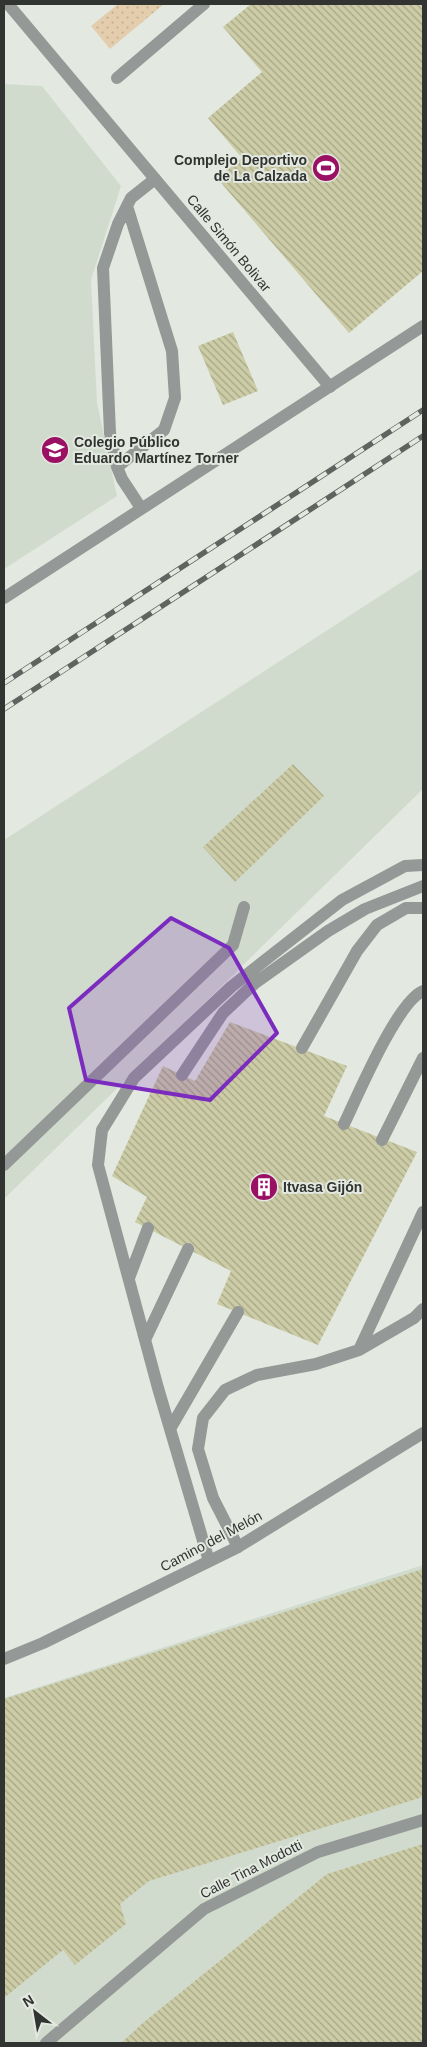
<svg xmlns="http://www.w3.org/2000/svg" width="427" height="2047" font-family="Helvetica,sans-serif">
<defs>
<pattern id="grass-dots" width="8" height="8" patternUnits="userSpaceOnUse" patternTransform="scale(1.25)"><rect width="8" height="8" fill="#e3cdac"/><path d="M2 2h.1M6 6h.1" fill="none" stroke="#c3b194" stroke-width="1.8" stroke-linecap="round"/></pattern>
<pattern id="building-back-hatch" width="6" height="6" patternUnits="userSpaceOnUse" patternTransform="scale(1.25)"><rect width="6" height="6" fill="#cccca6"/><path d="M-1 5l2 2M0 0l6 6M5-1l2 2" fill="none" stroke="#a6a688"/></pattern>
</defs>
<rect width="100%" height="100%" fill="#e3e9e0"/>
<path fill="#d1dbcd" d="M4,84L42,86L121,186L91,280L97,403L117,496L4,569Z
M423,568V789L4,1199V840Z
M423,1565V2043H4V1698Z"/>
<path fill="url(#grass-dots)" d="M118,4H164L110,49L91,26Z"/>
<path fill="url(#building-back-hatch)" d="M251,4H423V271L349,333L217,178L242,158L208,118L262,72L223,27Z
M233,332L258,391L223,405L198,346Z
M293,764L324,796L235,882L203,847Z
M230,1022L347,1066L324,1116L417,1152L318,1345L217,1304L231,1271L135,1222L147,1197L112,1176L163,1066L195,1081Z
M423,1569V1797L149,1881L120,1904L126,1924L75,1965L63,1950L4,1998V1699Z
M423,1844V2043H121L144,2022L327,1874Z"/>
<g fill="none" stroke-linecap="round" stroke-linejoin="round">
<path stroke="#949896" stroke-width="12" d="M117,467L164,430L175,398L172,351L127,206
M141,508L122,479L117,467L110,433L103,268L118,224L131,198L155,179
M302,1048L357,951L377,925L406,908H423
M182,1075L223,1013L255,983L328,931L365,909L423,886
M344,1124C358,1095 397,1002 423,991
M382,1140L423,1058
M4,1165L233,945L244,907
M129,1278L148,1228
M145,1340L188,1249
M359,1350L414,1318L423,1309
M170,1429L238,1312
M238,1547L213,1498L198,1449L203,1418L225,1390L257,1375L316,1364L359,1350L423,1212
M209,1561L158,1388L98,1165L102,1130L134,1078L231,987L342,900L405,866L423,865"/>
<path stroke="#949896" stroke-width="12" d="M117,78L204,4"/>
<path stroke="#949896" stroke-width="12" d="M8,4L330,387
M4,1659L43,1643L238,1547L423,1433
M46,2043L204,1909L318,1852L423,1820"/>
<path stroke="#949896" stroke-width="12" d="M4,598L423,326"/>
<defs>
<path id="rail" d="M4,683L423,410
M4,709L423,436"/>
</defs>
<use href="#rail" stroke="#60635f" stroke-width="5.5"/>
<use href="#rail" stroke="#e3e9e0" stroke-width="4" stroke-dasharray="11" stroke-linecap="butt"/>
</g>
<path fill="#7b2cbf" fill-opacity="0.2" stroke="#7b2cbf" stroke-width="4" stroke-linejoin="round" d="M171,918L229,948L277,1033L210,1100L86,1080L69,1008Z"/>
<defs>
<symbol id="stadium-disc" viewBox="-11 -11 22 22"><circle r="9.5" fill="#9a1164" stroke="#e3e9e0"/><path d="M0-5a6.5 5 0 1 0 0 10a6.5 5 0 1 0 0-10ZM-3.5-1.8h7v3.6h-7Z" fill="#fff"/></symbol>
<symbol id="school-disc" viewBox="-11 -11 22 22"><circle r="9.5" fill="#9a1164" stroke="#e3e9e0"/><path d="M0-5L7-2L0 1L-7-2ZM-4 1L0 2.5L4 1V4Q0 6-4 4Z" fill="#fff"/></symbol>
<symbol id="building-disc" viewBox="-11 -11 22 22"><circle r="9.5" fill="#9a1164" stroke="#e3e9e0"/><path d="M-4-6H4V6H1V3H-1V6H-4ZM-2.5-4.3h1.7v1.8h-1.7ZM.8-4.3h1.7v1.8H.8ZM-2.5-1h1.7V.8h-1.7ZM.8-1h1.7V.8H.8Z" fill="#fff"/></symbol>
</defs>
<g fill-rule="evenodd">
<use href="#stadium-disc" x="310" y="152" width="32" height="32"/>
<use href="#school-disc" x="39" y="434" width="32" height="32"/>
<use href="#building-disc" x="248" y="1171" width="32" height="32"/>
</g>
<g text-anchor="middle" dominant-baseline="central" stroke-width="4" stroke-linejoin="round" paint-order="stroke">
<g font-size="14" font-weight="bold" fill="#323431" stroke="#e3e9e0" text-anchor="start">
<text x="307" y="160" text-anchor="end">Complejo Deportivo<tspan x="307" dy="16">de La Calzada</tspan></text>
<text x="74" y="442">Colegio Público<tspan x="74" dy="16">Eduardo Martínez Torner</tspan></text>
<text x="283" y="1187">Itvasa Gijón</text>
</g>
<g font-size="14" fill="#323431" stroke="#e3e9e0">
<text transform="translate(229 243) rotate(50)">Calle Simón Bolivar</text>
<text transform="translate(211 1541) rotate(-28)">Camino del Melón</text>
<text transform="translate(251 1869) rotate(-27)">Calle Tina Modotti</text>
</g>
</g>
<rect width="427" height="2047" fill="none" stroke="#323431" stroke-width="10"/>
<g transform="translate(35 2012) rotate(329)" stroke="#e3e9e0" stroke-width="4" paint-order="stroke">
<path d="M0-4L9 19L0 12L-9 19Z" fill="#323431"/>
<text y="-8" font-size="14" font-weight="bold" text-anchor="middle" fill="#323431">N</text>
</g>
</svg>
